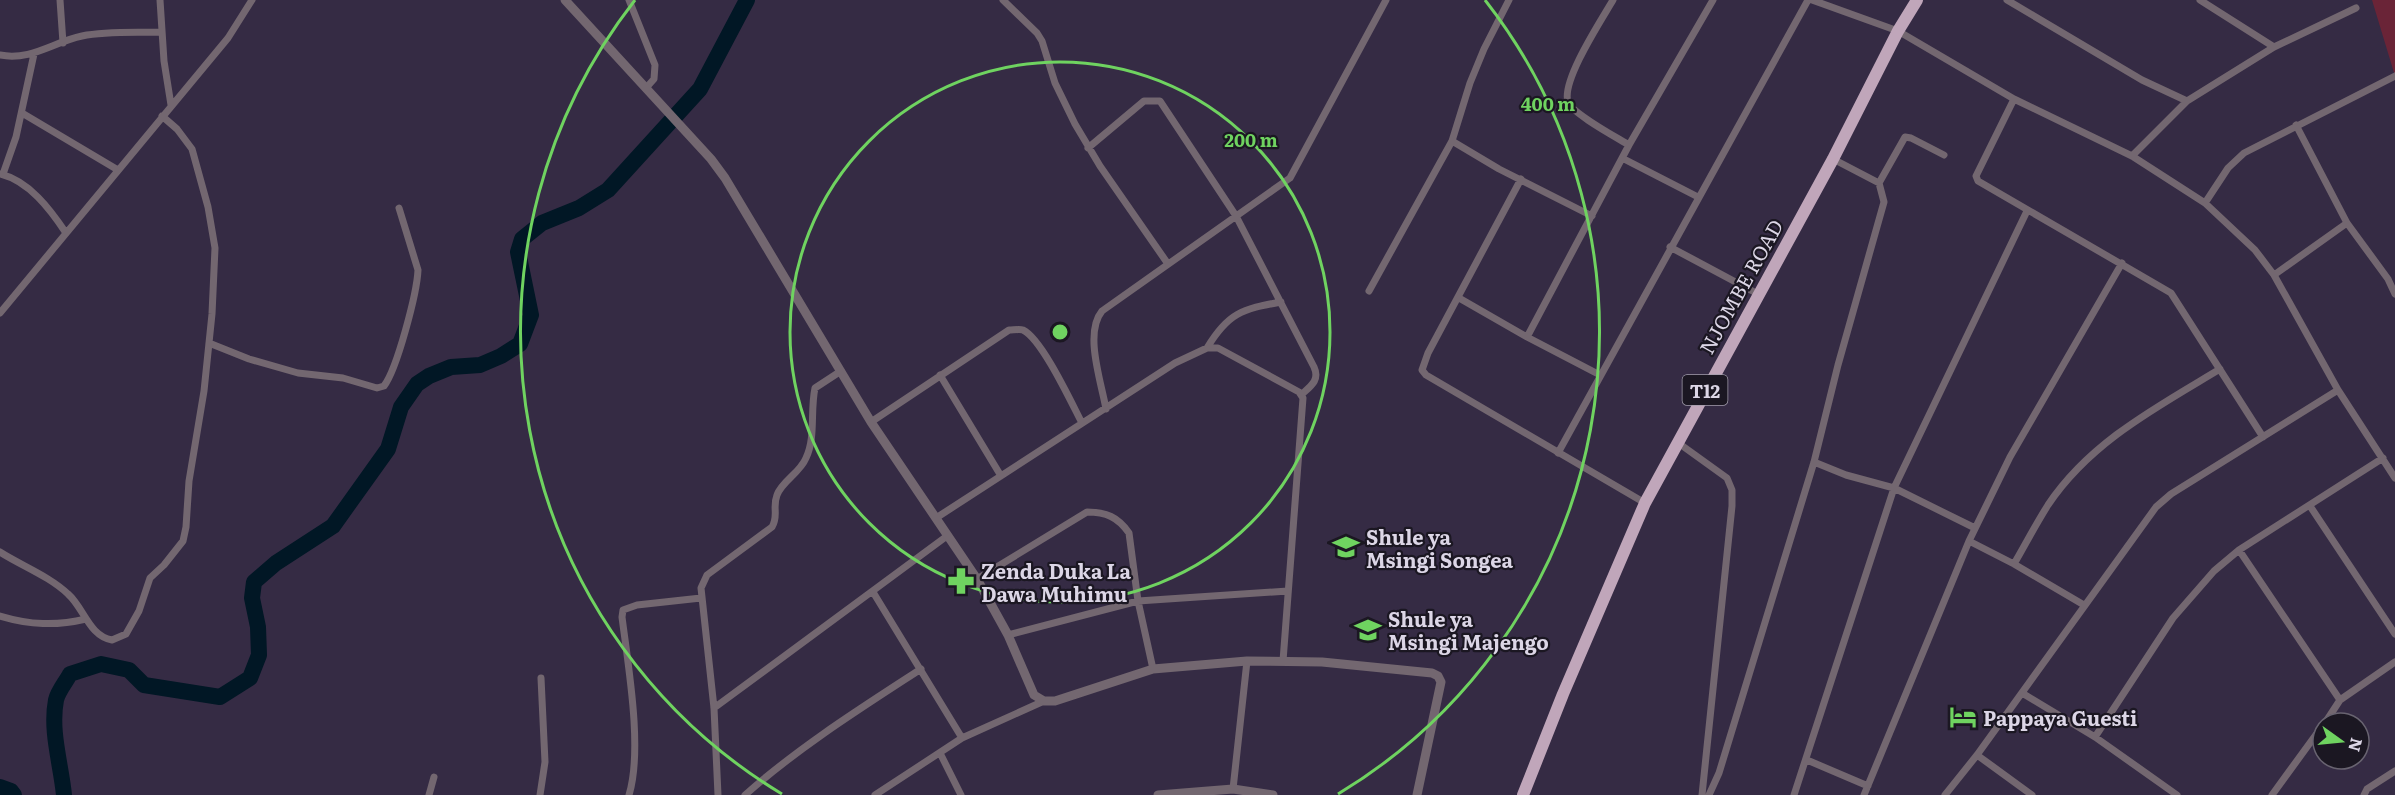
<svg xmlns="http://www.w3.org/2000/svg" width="2395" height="795" font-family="Literata,serif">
<rect width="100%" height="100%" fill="#352b44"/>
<path fill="#6a2437" d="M2372,0H2395V76Z"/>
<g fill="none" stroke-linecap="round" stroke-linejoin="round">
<path stroke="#011725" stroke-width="16" d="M0,787L11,791L14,795
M64,795C61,764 50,731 56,700C58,691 66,682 70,674L101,664L129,670L144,685L220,697L250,678L259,655L258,627L252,598L254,582L276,563L333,526L388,449L401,407L417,384L429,376L451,367L480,365L501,356L520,344L531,315L518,252L522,239L542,223L579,208L608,190L700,89L747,0"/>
<path stroke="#736770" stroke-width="7" d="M60,0L63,43
M160,0L164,61L171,105
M629,0L655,65L654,79L646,88
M1003,0L1037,33L1042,41L1055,83L1075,124L1100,166L1168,264
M1613,0C1602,19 1561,81 1568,102C1573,114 1616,137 1629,145
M1812,0L1898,31L2014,99L2132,156L2205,203L2255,250L2274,275L2338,390L2395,478
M2007,0L2142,80L2187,101
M2200,0L2274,47
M0,55C31,61 53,42 82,36C108,31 135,33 162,32
M2014,99L1976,176L1978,181L2171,293L2263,437
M22,113L118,170
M2296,125L2347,223L2388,279L2395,294
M1452,141L1499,169L1592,216
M1088,148L1144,101H1160L1236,216L1314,367C1320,380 1311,386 1302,394
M2132,156L2187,101L2274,47L2356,8
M1622,158L1698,197
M0,174C29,181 50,209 66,233
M3,174L16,137L34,54
M1521,179L1428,353L1422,370L1426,375L1645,503
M1879,183L1905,137L1911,138L1944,155
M2205,203L2228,168L2244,153L2395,76
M1670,247L1758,294
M2274,275L2347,223
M1369,291L1452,141L1470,83L1484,49L1509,0
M1459,298L1527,337L1600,375
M0,313L228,38L252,0
M1527,337L1629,145L1713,0
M209,343L249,359L298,373L343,378L377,388L384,386C397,369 417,293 418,270L399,208
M1207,348C1228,313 1242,309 1281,302
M940,375L1001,476
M1106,409C1101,381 1084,333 1102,311L1290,178L1386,0
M871,422L1009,330C1013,330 1020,329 1023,330C1042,339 1072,404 1082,423
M1677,442L1727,478L1732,490V506L1702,795
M1558,453L1808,0
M1814,462L1846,475L1894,488L1975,528
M2310,506L2395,634
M936,518L1175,363L1207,348H1218L1299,392L1303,398L1283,661
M1969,541L2014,564L2084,605
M2239,550L2340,700
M0,552C22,566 49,576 68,594C84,608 89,636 112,640L126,634L139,611L150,578L164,565L183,541L186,527L189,481L204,391L212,314L215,248L208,207L192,149L177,129L162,116
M2014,564C2025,545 2036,524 2048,505C2090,442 2157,407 2220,369
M977,579L1087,512C1106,512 1118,517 1129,533L1138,601L1153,669
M873,592L962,738
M0,616C30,625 56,626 86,619
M1008,635L1138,601L1288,591
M2022,693L2095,737L2177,795
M714,708L947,536
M2325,723L2340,700L2395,662
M2095,737L2173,618L2214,571L2239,550L2383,458
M940,753L961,795
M1977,755L2032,795
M1807,760L1868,786
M1233,789L1247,661
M429,795L434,777
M540,795L545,762L541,678
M629,795C643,749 628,665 622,617L623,610L637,605L701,598
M718,795L714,708L701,588L707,575L772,527C779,515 772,508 777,495C782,481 800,473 806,458C816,437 810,411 815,388L841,371
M745,795C799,747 861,708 921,669
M875,795L962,738L1044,701
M1709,795L1719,773L1814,462L1838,365L1884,202L1879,183L1833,159
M1794,795L1894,488L2027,211
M1864,795L1969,541L2010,457L2122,263
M1945,795L1977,755L2156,507L2171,494L2338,390
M2272,795L2323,725
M2364,795L2367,789L2395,771"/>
<path stroke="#736770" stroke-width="9" d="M565,0L711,159L725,178L871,422L977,579L1008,635L1034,695L1044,701H1055L1153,669L1247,661L1322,662L1432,673L1438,676L1441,682L1417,795
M1158,795L1233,789L1273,795"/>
<path stroke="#c0a6ba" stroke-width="12" d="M1523,795L1563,694L1645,503L1833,159L1898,31L1917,0"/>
</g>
<g fill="none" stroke="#6fd360" stroke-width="3">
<circle cx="1060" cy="332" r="270"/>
<path d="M782 794A539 539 0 0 1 635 0M1485 0A539 539 0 0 1 1338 794"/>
</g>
<defs>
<symbol id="school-bare" viewBox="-9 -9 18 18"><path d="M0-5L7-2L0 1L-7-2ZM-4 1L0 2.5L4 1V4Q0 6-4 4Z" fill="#6fd360" stroke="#1b1722" stroke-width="2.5" paint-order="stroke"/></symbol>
<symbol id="pharmacy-bare" viewBox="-9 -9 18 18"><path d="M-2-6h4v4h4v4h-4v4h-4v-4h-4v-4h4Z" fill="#6fd360" stroke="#1b1722" stroke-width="2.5" paint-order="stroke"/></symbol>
<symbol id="hotel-bare" viewBox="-9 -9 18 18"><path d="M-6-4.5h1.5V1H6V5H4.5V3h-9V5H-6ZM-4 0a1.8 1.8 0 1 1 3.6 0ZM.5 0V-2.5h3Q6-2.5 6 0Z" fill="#6fd360" stroke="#1b1722" stroke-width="2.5" paint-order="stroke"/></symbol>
</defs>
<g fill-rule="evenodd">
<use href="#school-bare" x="1327" y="528" width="38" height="38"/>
<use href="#pharmacy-bare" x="942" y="562" width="38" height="38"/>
<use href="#school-bare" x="1349" y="611" width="38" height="38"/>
<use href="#hotel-bare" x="1944" y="698" width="38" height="38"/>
</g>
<g text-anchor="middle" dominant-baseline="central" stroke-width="4.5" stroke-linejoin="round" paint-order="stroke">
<rect fill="#1b1722" stroke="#a29dab" stroke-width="1.5" x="1682.5" y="375" width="45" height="30" rx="4.5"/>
<g font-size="18" font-weight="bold" fill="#dcd6e6">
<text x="1705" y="390">T12</text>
</g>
<g font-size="20" fill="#dcd6e6" stroke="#1b1722">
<text transform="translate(1740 286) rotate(-61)">NJOMBE ROAD</text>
</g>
<g font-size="20" font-weight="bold" fill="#dcd6e6" stroke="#1b1722" text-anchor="start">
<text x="1366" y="536">Shule ya<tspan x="1366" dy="23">Msingi Songea</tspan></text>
<text x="981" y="570">Zenda Duka La<tspan x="981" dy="23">Dawa Muhimu</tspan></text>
<text x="1388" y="618">Shule ya<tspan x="1388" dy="23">Msingi Majengo</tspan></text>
<text x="1983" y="717">Pappaya Guesti</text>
</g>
</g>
<circle cx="1060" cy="332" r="9" fill="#6fd360" stroke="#1b1722" stroke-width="3"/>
<g font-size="18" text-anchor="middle" font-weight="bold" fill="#6fd360" stroke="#1b1722" stroke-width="4.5" stroke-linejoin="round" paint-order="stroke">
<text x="1548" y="111">400 m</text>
<text x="1251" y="147">200 m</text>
</g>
<g transform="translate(2341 741) rotate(105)"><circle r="28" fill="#1b1722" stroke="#686370" stroke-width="1.5"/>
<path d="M0-4.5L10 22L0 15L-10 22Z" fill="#6fd360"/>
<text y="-9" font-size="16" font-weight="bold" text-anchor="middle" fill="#dcd6e6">N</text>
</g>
</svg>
